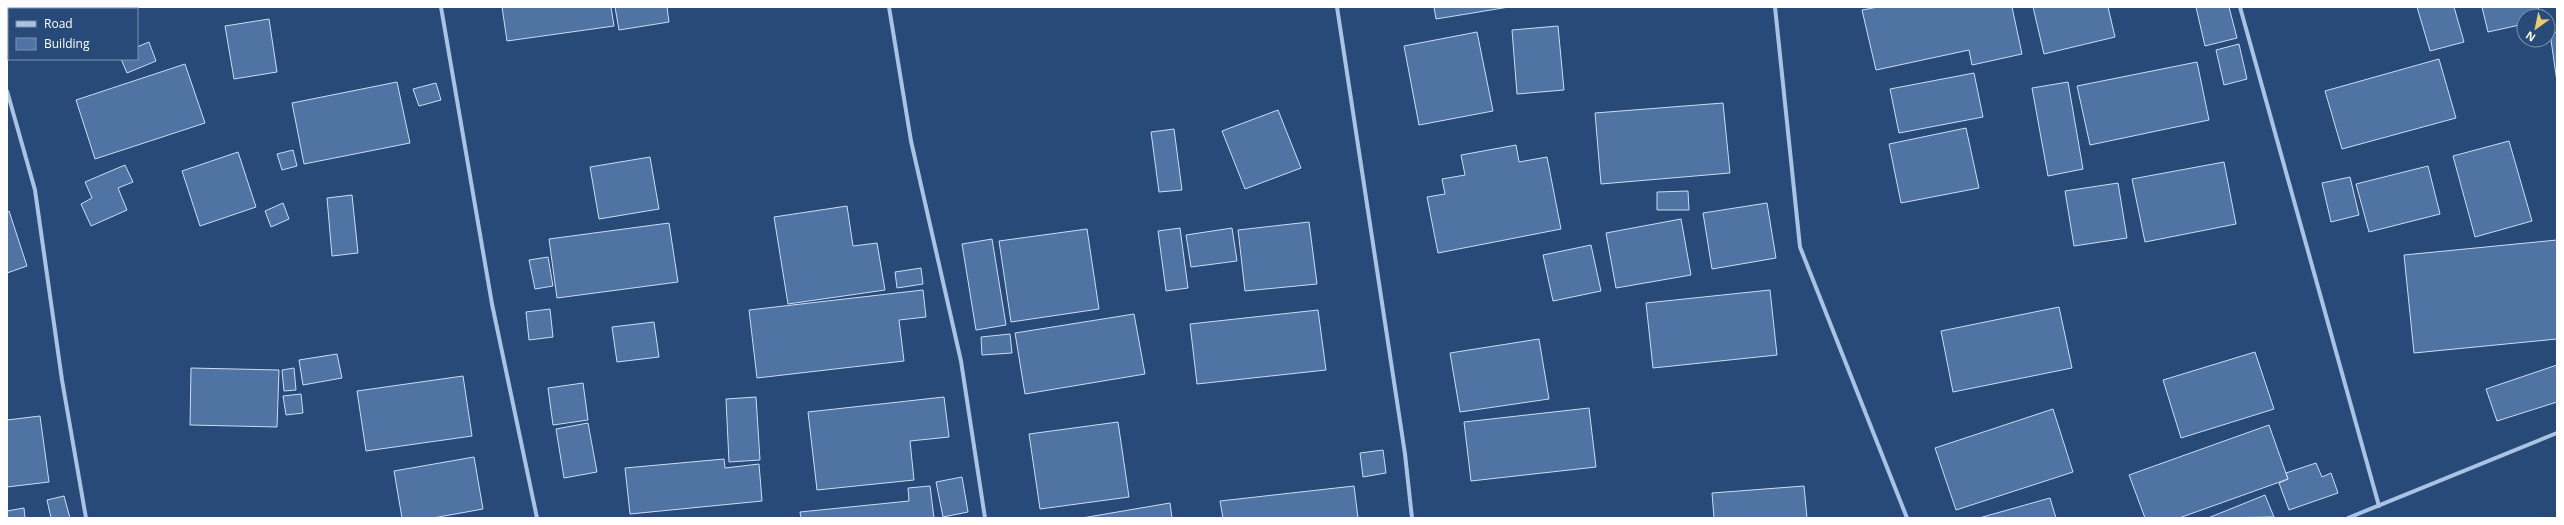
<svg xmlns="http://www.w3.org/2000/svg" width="2564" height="525" font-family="'Open Sans',sans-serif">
<rect width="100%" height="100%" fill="#274a79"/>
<path fill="#4f73a3" stroke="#ccddf3" d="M502,7H611L614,26L507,41Z
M615,7H667L669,22L619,30Z
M1434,7H1509L1436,19Z
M1878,7H2012L2022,54L1972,65L1969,50L1876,70L1862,10Z
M2033,7H2108L2115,37L2044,54Z
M2196,7H2229L2237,38L2205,46Z
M2417,7H2454L2464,42L2430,51Z
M2482,7H2538L2540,16H2524V24L2488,32Z
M269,19L277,72L234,79L225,26Z
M1558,26L1564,90L1517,94L1512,30Z
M1477,32L1493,111L1419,125L1404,46Z
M2557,32V82L2550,33Z
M149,42L156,61L127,73L121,59H137V47Z
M2239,44L2247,79L2224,85L2216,50Z
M2439,59L2456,118L2342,149L2325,91Z
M2197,62L2209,120L2090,145L2077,86Z
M185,64L205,123L95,159L76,100Z
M1974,73L1983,117L1899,133L1890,89Z
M397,82L410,143L304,164L292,103Z
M2068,82L2083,169L2048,176L2032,88Z
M436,83L441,100L419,106L413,89Z
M1723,103L1730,173L1601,184L1595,113Z
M1278,110L1301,168L1245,189L1222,131Z
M1966,128L1979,188L1901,203L1889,144Z
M1174,129L1182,190L1159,192L1151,132Z
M2509,141L2532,221L2475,237L2453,156Z
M1516,145L1519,162L1547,157L1561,229L1438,253L1427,197L1445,194L1442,179L1465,175L1461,155Z
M293,150L297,166L282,170L277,154Z
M238,152L256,207L200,226L182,171Z
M650,157L659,209L599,219L590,167Z
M2224,162L2236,224L2145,242L2132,179Z
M125,165L133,182L118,188L127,210L91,226L81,204L92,198L85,182Z
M2428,166L2440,214L2369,232L2356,184Z
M2350,177L2359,215L2331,222L2322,183Z
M2118,183L2127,238L2074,246L2065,191Z
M1688,191L1689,210H1657V192Z
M352,195L358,253L332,256L327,198Z
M283,203L289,219L271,227L265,211Z
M1767,203L1776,258L1712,269L1703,213Z
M847,206L853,246L877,243L885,290L788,304L774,217Z
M9,211L27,266L7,273V212Z
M1681,219L1691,275L1616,288L1606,233Z
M1309,222L1317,284L1245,291L1238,230Z
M669,223L678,282L557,298L549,239Z
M1180,228L1188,288L1166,291L1158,231Z
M1232,228L1237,261L1191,267L1186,235Z
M1087,229L1099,309L1011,322L999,241Z
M992,239L1006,325L976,330L962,244Z
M2557,240V339L2414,353L2404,255Z
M1591,245L1601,291L1553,301L1543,255Z
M548,257L553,286L535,289L529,260Z
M921,268L923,284L897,288L895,272Z
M923,290L926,317L899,320L904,361L757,378L749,310Z
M1770,290L1777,355L1653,368L1646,303Z
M2059,307L2072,368L1953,392L1941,331Z
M550,309L553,337L529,340L526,312Z
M1318,310L1326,370L1197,384L1190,324Z
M1134,314L1145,374L1025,394L1015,333Z
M654,322L659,357L617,362L612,327Z
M1010,334L1012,353L982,355L981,337Z
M1539,339L1549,399L1460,412L1450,353Z
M2255,352L2274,409L2181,438L2163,380Z
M337,354L342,378L303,385L299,360Z
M2557,365V402L2497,421L2486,389Z
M191,368L279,370L277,427L190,425Z
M294,368L296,390L284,391L282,370Z
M463,376L472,436L366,451L357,391Z
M583,383L588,420L553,425L548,388Z
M301,394L303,413L286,415L283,396Z
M756,397L760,460L729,462L726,399Z
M944,397L949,437L910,441L914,480L817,490L808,412Z
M1589,408L1596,467L1471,481L1464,422Z
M2053,409L2073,472L1956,510L1935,448Z
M40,416L49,482L7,487V420Z
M1118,422L1129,497L1040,509L1029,434Z
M588,423L597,472L564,478L556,429Z
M2269,425L2288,479L2179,518H2145L2129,475Z
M1383,450L1386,473L1363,477L1360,453Z
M474,457L483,509L433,518H402L394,471Z
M724,459L725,468L759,464L762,501L630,514L625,468Z
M2316,463L2322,477L2331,473L2338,493L2289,510L2279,483L2288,479L2286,473Z
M962,477L968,512L943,517L936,482Z
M930,486L934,518H801L800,512L909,501L908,488Z
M1354,486L1358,518H1223L1220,501Z
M1804,486L1807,518H1714L1712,493Z
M2265,495L2274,517L2208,518Z
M64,496L70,518H51L47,500Z
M2050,498L2056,518H1979Z
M1170,503L1172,518H1082Z
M24,508L25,518H7V511Z"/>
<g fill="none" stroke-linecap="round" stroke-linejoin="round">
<path stroke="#aac3e3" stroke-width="4" d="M441,7L492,304L537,518
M889,7L911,141L961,361L985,518
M1337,7L1405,454L1412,518
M1775,7L1800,247L1907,518
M2240,7L2379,506
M7,91L35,190L62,380L86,518
M2348,518L2557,433"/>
</g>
<rect width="2564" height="525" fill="none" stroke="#ffffff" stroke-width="16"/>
<rect x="8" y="8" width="130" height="52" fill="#274a79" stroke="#7d92af"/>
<rect x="16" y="21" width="20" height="6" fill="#aac3e3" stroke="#7d92af"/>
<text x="44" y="28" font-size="12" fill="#ffffff">Road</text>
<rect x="16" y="38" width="20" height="12" fill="#4f73a3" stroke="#7d92af"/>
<text x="44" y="48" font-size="12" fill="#ffffff">Building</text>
<g transform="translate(2536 28) rotate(213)"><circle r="19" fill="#274a79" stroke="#7d92af"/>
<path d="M0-3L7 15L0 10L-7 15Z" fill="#ebc970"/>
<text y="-6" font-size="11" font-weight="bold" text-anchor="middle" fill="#ffffff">N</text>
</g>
</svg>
